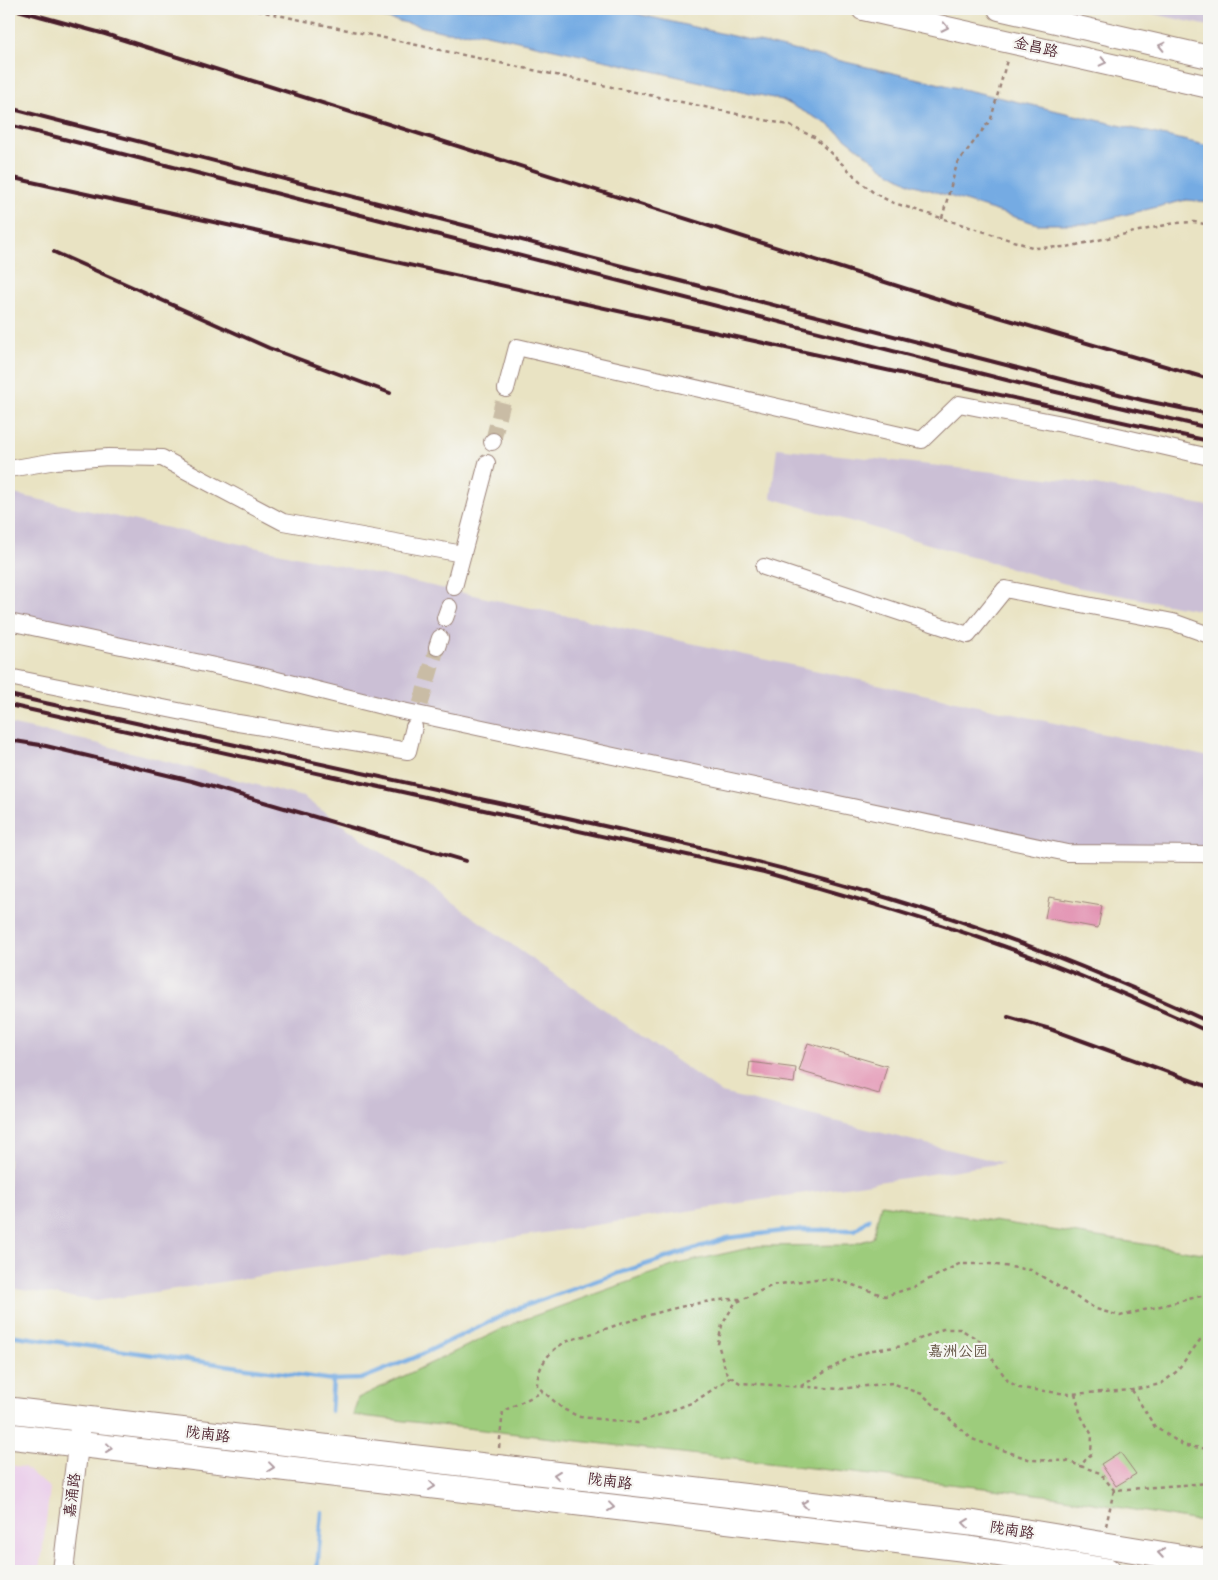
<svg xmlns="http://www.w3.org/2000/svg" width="1218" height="1580" font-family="'Shantell Sans','LXGW WenKai TC',sans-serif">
<rect width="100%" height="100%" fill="#f6f6f2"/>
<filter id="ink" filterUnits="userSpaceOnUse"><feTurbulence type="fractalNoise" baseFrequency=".02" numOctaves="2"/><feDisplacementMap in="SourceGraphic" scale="10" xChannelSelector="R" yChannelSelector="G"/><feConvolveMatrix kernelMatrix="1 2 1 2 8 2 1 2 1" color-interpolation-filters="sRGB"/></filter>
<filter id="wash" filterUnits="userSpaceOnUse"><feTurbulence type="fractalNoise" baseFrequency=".0096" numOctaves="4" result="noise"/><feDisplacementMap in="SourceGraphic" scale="20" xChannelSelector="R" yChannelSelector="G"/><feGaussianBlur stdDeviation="1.12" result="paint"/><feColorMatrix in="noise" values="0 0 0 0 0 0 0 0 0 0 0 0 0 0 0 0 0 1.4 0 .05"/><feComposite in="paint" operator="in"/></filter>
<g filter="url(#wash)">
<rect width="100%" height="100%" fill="#e9e3c3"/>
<path fill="#ebd1eb" d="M9,1465L24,1467L50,1488L40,1571H9Z"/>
<path fill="#cbbfd5" d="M1131,9H1209V26Z
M777,448L1074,481L1209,506V612L1076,587L771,498Z
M9,493L1209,757V850L1081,855L9,624Z
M9,724L92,742L303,797L722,1093L1003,1163L96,1301L9,1288Z"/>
<path fill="#9dcc7b" stroke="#747653" d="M881,1204L1209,1254V1523L1053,1496L353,1415L358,1398L517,1322L678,1264L758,1246L851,1245L873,1238Z"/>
<path fill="#74abe3" stroke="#5f6587" d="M346,9H616L1209,146V202L1186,200L1087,224H1037L911,184L884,169L829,125L782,100L482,33L445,32Z"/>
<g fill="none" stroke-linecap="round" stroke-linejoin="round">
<path stroke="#74abe3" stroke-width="4.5" d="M9,1335L333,1380L331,1411
M333,1380L361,1379L416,1357L516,1309L610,1276L728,1238L791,1230H855L869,1219
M317,1571L322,1512"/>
</g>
<g id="blocks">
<path fill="#e28fb0" d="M1049,897L1102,906L1098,928L1045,918Z
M808,1043L887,1066L879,1094L799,1071Z
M750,1062L796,1068L794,1083L748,1077Z
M1120,1452L1136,1474L1116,1486L1101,1464Z"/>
</g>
</g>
<g filter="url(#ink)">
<use href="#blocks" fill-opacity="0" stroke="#9a8177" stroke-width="1"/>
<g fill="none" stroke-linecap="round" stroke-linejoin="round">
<path stroke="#c9bca5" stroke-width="16" stroke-dasharray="16 8" stroke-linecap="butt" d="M493,441L506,389
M414,727L437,647"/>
<defs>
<path id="minor" d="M506,389L517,347L922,440L959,404L1083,428L1209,457
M492,442L493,441
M9,469L56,461L108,457L162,458L283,522L463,554
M764,567L968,635L1005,589L1173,622L1209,635
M454,587L487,463
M445,618L449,607
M9,622L261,676L398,710L1067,853L1209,854
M437,647L440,638
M9,677L238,723L408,751L414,727"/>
<path id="tertiary" d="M63,1571L80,1429"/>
<path id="secondary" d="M863,9L1209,87
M999,9L1209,57"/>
<path id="primary" d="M9,1410L971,1523L1209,1562
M9,1436L969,1549L1108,1571"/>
</defs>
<use href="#minor" stroke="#9a8177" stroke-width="18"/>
<use href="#tertiary" stroke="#9a8177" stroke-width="22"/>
<use href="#secondary" stroke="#9a8177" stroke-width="24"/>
<use href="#primary" stroke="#9a8177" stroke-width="27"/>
<path stroke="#9a8177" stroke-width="2.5" stroke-dasharray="4 4" stroke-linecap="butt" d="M250,9L788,125L814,137L862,183L874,193L891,202L1035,248L1067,247L1175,223L1194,222L1209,225
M942,218L957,164L991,119L1007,60
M1209,1294L1120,1316L1096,1309L1031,1270L990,1264H959L914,1287L885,1296L838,1280L816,1279L773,1285L735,1303L722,1325L718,1344L727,1375L740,1383L840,1389L892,1383L922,1394L972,1439L1031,1460L1067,1461L1100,1473L1114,1490L1209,1483
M731,1377L694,1402L638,1423L580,1417L563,1409L537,1386C537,1369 547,1352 564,1343C574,1338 586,1336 596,1332C638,1318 698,1298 741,1299
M801,1386L849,1358L873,1350L903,1346L943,1329H960L979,1340L1008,1381L1019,1388L1069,1394L1132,1390L1161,1384L1176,1372L1200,1340L1209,1338
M1132,1390L1155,1427L1185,1446L1209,1449
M1075,1393L1081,1416L1092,1435L1091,1454L1080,1466
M499,1448L503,1411L542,1392
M1106,1526L1114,1490"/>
<use href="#minor" stroke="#fff" stroke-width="16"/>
<use href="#tertiary" stroke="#fff" stroke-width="20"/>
<use href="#secondary" stroke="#fff" stroke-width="22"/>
<use href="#primary" stroke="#fff" stroke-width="25"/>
<path stroke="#4a1f2b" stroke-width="4" d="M14,9L105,34L951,303L1209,379
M9,108L1142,400L1209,414
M9,125L1022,384L1209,428
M9,177L1209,441
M54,252L269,348L390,393
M9,695C160,729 311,762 462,795C605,826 748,856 888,898C998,931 1105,974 1209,1022
M9,705L764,872C844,895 924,918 1003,946C1073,971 1142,1001 1209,1032
M9,740L46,746L192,781L466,861
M1008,1017L1050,1029L1209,1087"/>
</g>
<defs><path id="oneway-chevron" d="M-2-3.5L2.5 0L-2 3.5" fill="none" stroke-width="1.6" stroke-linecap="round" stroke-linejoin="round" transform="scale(1.25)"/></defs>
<g stroke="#ae9aa0">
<use href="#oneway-chevron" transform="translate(945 27) rotate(12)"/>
<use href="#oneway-chevron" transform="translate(1162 46) rotate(-167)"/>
<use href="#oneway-chevron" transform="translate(1103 62) rotate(13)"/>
<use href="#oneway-chevron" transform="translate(109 1448) rotate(7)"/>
<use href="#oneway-chevron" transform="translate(271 1467) rotate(7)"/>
<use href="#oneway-chevron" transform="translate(557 1475) rotate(-173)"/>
<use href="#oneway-chevron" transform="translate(432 1486) rotate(7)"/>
<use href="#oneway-chevron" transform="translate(805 1504) rotate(-173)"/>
<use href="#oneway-chevron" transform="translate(611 1507) rotate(7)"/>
<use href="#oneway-chevron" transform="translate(966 1523) rotate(-173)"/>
<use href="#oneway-chevron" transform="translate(1161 1553) rotate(-171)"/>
</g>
</g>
<g text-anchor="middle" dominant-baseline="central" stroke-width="4.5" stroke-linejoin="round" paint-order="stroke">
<g font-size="15" fill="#4a1f2b" stroke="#f6f6f2">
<text transform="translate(1036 47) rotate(13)">金昌路</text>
<text transform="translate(208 1434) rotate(7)">陇南路</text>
<text transform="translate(610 1481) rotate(7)">陇南路</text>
<text transform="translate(72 1495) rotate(-83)">嘉涌路</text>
<text transform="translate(1012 1530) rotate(9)">陇南路</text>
</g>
<g font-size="15" fill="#635343" stroke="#f6f6f2">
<text x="958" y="1351">嘉洲公园</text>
</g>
</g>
<rect width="1218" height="1580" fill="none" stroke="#f6f6f2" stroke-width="30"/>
</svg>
